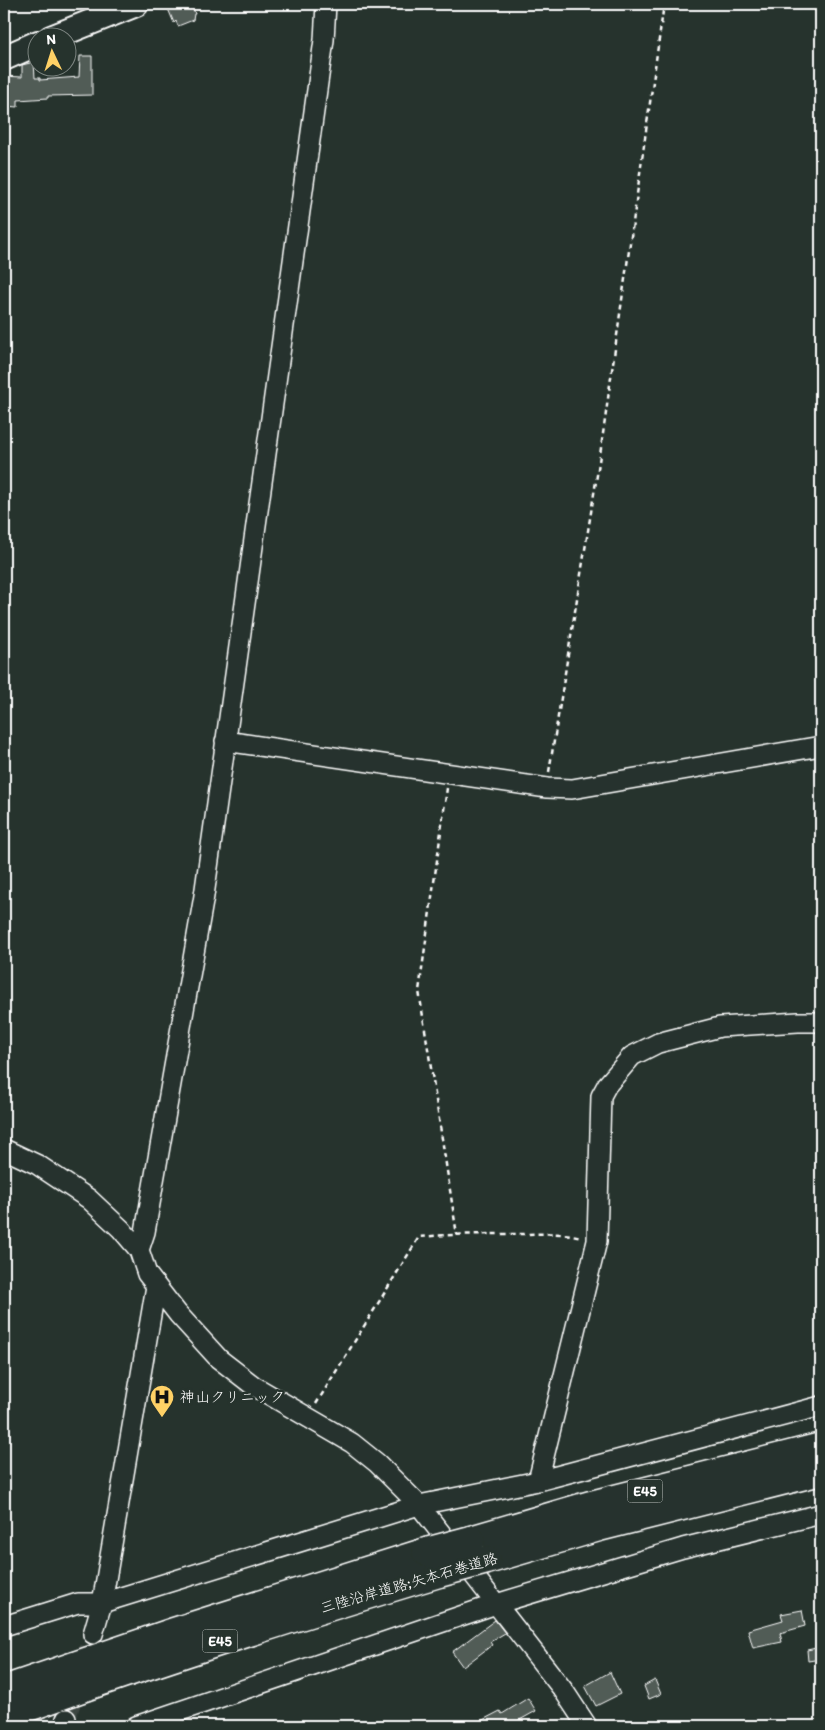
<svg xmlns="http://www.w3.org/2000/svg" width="825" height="1730" font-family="Itim,'Klee One',sans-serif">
<rect width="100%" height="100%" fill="#26332d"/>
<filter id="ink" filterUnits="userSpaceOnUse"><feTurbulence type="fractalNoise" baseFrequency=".02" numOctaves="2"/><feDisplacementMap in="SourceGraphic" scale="10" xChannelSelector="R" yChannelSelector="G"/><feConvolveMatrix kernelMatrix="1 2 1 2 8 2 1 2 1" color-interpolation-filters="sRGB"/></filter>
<g filter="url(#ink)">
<path fill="#515c57" stroke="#fff" d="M166,4H192L195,14H194L193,20L178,26L176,21L174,23Z
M80,56H92V95L48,96V98L18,100V107L4,106V76L22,77V65L34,62L35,78H40V80L79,77Z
M802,1610L805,1626L780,1633L782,1642L753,1648L748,1630L783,1620L781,1614Z
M495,1620L505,1633L490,1642L492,1645L463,1667L452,1652Z
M821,1647V1659L808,1661L807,1650Z
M610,1672L620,1694L596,1706L585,1686Z
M655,1680L661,1694L649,1699L644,1686Z
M528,1698L536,1711L509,1726H471L500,1711L502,1714Z"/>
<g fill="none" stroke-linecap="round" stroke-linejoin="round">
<path stroke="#3c4742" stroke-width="19" stroke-dasharray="19 9" stroke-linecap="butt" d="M66,1719L93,1634"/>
<defs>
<path id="minor" d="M225,741L547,788L572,789L821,746
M4,1149L38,1165L89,1199L121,1229L139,1250L147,1274L178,1314L219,1359L254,1386L352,1443L377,1463L419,1505L564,1691L587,1726
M139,1250L145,1232L204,896L324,40L326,4
M538,1481L597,1241L601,1096L607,1085L632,1056L658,1043L720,1027L798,1022H821
M4,1626L78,1603H102L419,1505L538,1481L821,1406
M93,1634L102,1603L156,1286
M64,1726L66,1719
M136,1726L496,1604L683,1548L821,1514"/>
<path id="major" d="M51,38L136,4
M4,58L38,43"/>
<path id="highway" d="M471,1540L591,1505L821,1447
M487,1560L599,1527L821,1471
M4,1690L174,1632L426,1552
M4,1716C147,1663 293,1617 439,1573"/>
</defs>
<use href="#minor" stroke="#fff" stroke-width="22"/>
<use href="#major" stroke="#fff" stroke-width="28"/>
<use href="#highway" stroke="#fff" stroke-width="31"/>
<path stroke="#fff" stroke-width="2.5" stroke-dasharray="5 4" stroke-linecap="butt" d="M549,772L598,469L664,4
M447,788L419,991L457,1235
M316,1404L419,1237C454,1234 488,1234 523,1234C542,1234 563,1232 581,1237"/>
<use href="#minor" stroke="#26332d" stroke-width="19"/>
<use href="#major" stroke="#26332d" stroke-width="24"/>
<use href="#highway" stroke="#26332d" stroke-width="28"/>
<defs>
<path id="highway-bridge" d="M426,1552L471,1540
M439,1573L487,1560"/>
</defs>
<use href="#highway-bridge" stroke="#fff" stroke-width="31" stroke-linecap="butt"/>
<use href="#highway-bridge" stroke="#26332d" stroke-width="28"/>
</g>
</g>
<defs>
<symbol id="hospital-pin" viewBox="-11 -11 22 30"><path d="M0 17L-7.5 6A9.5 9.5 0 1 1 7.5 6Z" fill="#ffd166" stroke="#26332d"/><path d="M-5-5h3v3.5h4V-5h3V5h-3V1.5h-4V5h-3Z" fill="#111"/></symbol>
</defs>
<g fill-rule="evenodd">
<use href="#hospital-pin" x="148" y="1383" width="28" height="38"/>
</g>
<g text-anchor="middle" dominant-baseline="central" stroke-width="5" stroke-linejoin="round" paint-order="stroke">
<g fill="#26332d" stroke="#bec2c0" stroke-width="1">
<rect x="627.5" y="1479.5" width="35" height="23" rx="4"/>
<rect x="202.5" y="1629.5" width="35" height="23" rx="4"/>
</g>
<g font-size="14" font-weight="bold" fill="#fff">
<text x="645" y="1491">E45</text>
<text x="220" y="1641">E45</text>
</g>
<g font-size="15" fill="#fff" stroke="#26332d" text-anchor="start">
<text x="180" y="1397">神山クリニック</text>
</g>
<g font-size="15" fill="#fff" stroke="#26332d">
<text transform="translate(409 1583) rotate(-16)">三陸沿岸道路;矢本石巻道路</text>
</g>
</g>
<rect width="825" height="1730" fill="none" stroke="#26332d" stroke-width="20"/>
<rect x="10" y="10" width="805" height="1710" fill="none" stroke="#fff" stroke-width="2" filter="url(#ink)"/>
<g transform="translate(52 52) rotate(356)"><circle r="24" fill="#26332d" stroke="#7d8581"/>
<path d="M0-4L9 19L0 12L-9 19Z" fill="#ffd166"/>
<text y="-8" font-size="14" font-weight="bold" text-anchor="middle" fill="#ffffff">N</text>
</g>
</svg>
